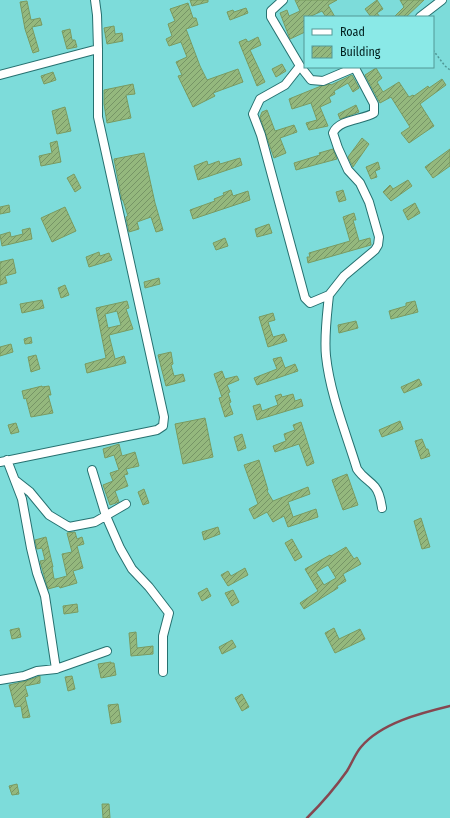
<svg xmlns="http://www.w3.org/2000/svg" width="450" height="818" font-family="'Fira Sans Condensed',sans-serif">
<defs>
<pattern id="building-hatch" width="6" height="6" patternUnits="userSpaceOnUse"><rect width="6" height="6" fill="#94b87d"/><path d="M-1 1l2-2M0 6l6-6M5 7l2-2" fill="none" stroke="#769566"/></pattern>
</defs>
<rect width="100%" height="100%" fill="#7ddcda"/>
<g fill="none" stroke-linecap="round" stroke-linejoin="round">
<path stroke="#864750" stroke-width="2.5" d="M307,818C322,803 335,788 347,771C352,763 355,754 361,747C381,723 421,713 450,706"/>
</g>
<path fill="url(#building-hatch)" stroke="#799b61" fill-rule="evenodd" d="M190,0H208V2L192,6Z
M295,0H337L328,5L335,17H326L322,11L309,17H305V32L290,39L280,13L287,10L289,16L300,11Z
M377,0L383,9L377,13L380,17H371L365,9Z
M400,0H424L406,17H394L404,7Z
M27,1L31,20L40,18L42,25L32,27L39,51L33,53L25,29L20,2Z
M188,3L193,18H196L198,25L186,29L200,66L207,80L238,69L243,82L213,93L215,96L193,107L178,76L182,75L176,62L187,57L181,42L169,46L166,39L172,36L168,24L175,21L170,9Z
M246,8L248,13L230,20L227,12L233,10L234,12Z
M114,26L115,34L122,33L123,41L107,44L104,28Z
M70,29L72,40H75L77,47L67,49L62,31Z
M258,37L261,45L250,50L265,82L257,86L239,42L246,39L248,42Z
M282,64L286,71L276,77L272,69Z
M376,68L382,78L377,82L383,92L399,82L409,97L413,95L414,96L428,86L429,88L442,79L446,85L420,104L434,126L409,143L401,133L410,127L391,97L380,103L365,75Z
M53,72L56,80L44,84L41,76Z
M352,75L359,88L353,92L348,83L334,91L335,94L329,97L331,102L320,107L328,126L309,130L306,123L317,120L311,103L292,109L289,99L321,86L330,84L331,85Z
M133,84L135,94L126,95L131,118L107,123L104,104V90Z
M356,105L359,112L340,119L338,114Z
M65,107L71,131L57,134L52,111Z
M267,110L275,131L294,125L297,132L280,138L286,153L274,158L260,117L262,112Z
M362,138L369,144L353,167L348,157Z
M57,141L61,162L41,166L39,156L52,153L50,143Z
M333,149L337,159L296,170L294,163L320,155L319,153Z
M450,149V166L433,178L425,167Z
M144,153L155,203L163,230L156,232L151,217L137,222L139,229L129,232L126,217L128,216L123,200H122L114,159Z
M240,158L242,165L198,180L194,166L207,161L208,165L219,161L220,164Z
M378,162L380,169L375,171L377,177L371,179L366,167Z
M74,174L81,188L75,192L67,178Z
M408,180L412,186L391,201L383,192L390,185L393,189Z
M231,190L233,196L248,191L250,200L193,219L190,210L215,201L214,199L224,195L223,193Z
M343,190L346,200L339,202L336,192Z
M415,203L420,213L408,220L403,210Z
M9,205L10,212L0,214V207Z
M65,207L76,231L52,242L41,218Z
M354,213L356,220H353L359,241L370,238L371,245L308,263L307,257H310L309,253L350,241L343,217Z
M269,224L272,233L257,237L255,229Z
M30,228L32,239L2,246L0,235L10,232L11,237L23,234L22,230Z
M225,238L228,246L216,250L213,243Z
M99,252L100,256L109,253L112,260L89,267L86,257Z
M13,259L16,273L5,276L7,283L0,285V262Z
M159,278L160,284L145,288L144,282Z
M65,285L69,295L61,298L58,288Z
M42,300L44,308L22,313L20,304Z
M127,301L129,308L126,309L133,329L109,335L115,359L124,356L126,363L87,373L85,364L106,358L96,308ZM117,311L121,325L108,328L105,314Z
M415,301L418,312L391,319L389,311L406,306V303Z
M273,313L275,320L268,322L273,337L284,334L287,341L268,347L259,317Z
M356,321L358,328L339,333L338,325Z
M31,337L32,343L25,344L24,339Z
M11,344L13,352L0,356V347Z
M171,352L173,364L171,365L174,376L183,374L185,381L166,386L158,355Z
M36,355L40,369L31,372L28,357Z
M281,357L285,368L295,364L298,371L257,385L254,378L277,369L273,359Z
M222,371L225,379L237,376L239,380L227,385L230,392L228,393L231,402L229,403L233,414L225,417L219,398L222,397L214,374Z
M419,379L422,385L404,393L401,387Z
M42,386V387L49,386L51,395H48L53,413L31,417L26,398L24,399L22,391Z
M281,394L282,397L293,394L295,401L301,399L303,406L257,420L253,406L260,404L262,411L278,405L275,396Z
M205,418L213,457L183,464L175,424Z
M400,421L403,429L382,437L379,430Z
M301,422L314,463L307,466L299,444L275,452L273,446L286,441L284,434L295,430L293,425Z
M16,423L19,432L11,434L8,425Z
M242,434L246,448L238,451L234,437Z
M422,439L426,449H428L430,456L421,459L415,441Z
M119,444L122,456L135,452L139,466L126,469L128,474L124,475L128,486L115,491L119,502L110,505L103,485L113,481L110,473L119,470L114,455L105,458L103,449Z
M259,460L268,490L267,491L273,501L308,487L310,494L288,502L293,517L316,509L318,517L288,527L284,516L273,522L267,512L254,519L249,509L258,504L244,465Z
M347,474L358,505L343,510L332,480Z
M144,489L149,503L143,505L138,492Z
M421,518L430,547L422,549L414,521Z
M218,527L220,534L204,540L202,532Z
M75,532L77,539L82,537L84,544L77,546L83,568L73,571L77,583L60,588L59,586L48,589L40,561L45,560L42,548L37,549L35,540L46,537L53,567H52L54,579H56L67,576L62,554L72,552L67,533Z
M292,539L302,557L295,561L285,543Z
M346,547L354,559L357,557L361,564L343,574L346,581L337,586L338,588L304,609L300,603L318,591L305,569L330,555L331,556ZM328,565L336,578L324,585L316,572Z
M245,568L248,575L228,586L221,575L228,571L231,576Z
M207,588L211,596L202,601L198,593Z
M233,590L239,602L232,606L225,593Z
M77,604L78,612L64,614L63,606Z
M19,628L21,637L12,639L10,630Z
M334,628L339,639L360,629L365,639L335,653L325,633Z
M136,632L137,648L153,646V654L131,656L129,633Z
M232,640L236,647L222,654L219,647Z
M111,662V663H114L116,675L101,678L98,664Z
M40,676V683L25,686L28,696L25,697L30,717L23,718L21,706L15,707L9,685L26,681Z
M72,676L75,689L68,691L65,677Z
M242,694L249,707L242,711L235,698Z
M118,704L121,722L111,724L108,705Z
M17,784L19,794L12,795L9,786Z
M102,804H109L110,818H103Z"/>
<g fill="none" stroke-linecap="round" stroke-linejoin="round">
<defs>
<path id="minor" d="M283,0L271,11V17L300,66L311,80L323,81L356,67
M420,17L442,0
M300,66L285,85L260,99L253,114L261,135L305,298L310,303L329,295L344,276L375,250L378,245L379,237L369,202L360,183L348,170L338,148L333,133C339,119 363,120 374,113V104L355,68
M0,75L98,49
M329,295C327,315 324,336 326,356C330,394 346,433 357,469C363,478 369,480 375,487C380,493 381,502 382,508
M7,460L22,499L31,548L37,573L45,596L56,669
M0,462L157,430L163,426L164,417L98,117V49L97,15L95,0
M92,470L106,516L120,548L132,569L149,587L169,613L163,636V672
M16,481L30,492L49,515L69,527L95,522L126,504
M0,680L24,676L37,671L56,669L107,651"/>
</defs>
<use href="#minor" stroke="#267170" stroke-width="10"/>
<path stroke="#4f9795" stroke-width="1.5" stroke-dasharray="2 2" stroke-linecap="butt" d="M433,50L445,66L450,70"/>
<use href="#minor" stroke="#fff" stroke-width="8"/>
</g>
<rect x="304" y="16" width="130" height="52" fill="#8ae9e7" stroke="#539896"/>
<rect x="312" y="29" width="20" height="6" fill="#ffffff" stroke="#539896"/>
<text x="340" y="36" font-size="12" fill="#001e1d">Road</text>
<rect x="312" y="46" width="20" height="12" fill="url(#building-hatch)" stroke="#539896"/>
<text x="340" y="56" font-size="12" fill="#001e1d">Building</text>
</svg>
